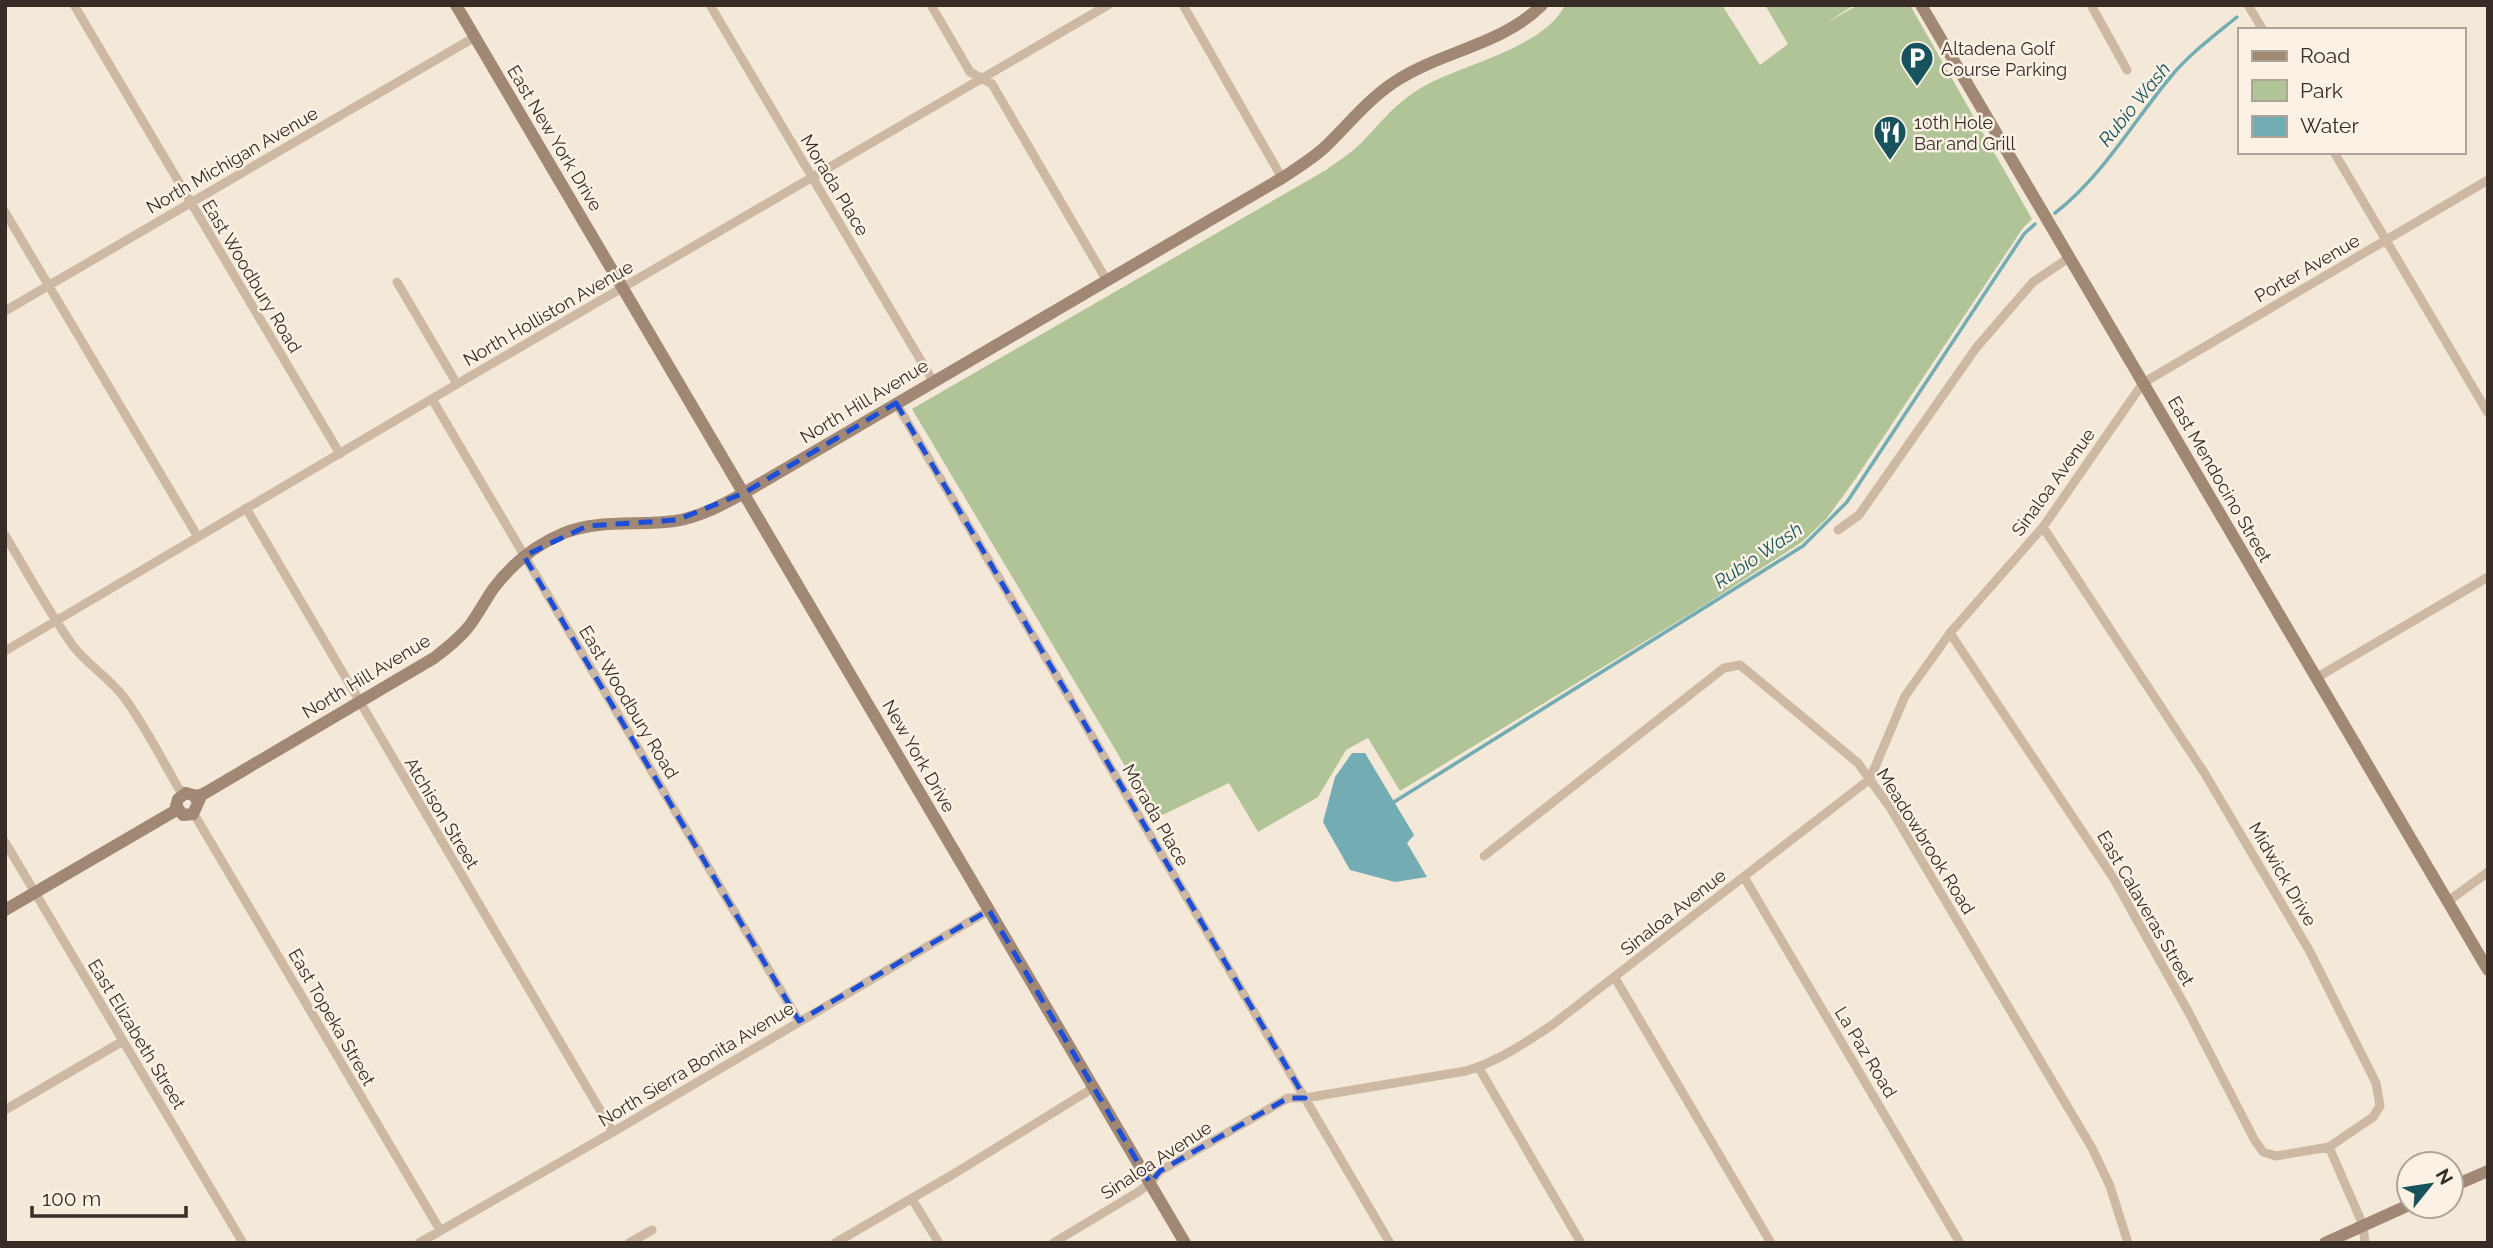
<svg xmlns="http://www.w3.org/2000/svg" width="2493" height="1248" font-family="Raleway,sans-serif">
<rect width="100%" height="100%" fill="#f4e9d8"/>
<path fill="#b1c497" d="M1565,5H1722L1760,65L1788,44L1765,5H1854L1826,23L1858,5H1910L2032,219L2023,228L1856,478L1827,518L1802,542L1703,606L1400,791L1368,738L1346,750L1318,797L1258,832L1229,783L1156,818L912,409L1326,170C1338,161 1353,152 1364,140C1386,117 1398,100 1428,84C1466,64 1546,46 1565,5Z"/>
<path fill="#74acb4" d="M1352,753H1365L1414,835L1407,843L1427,877L1395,882L1350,870L1323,822L1335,777Z"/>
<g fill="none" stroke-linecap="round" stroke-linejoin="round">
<path stroke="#74acb4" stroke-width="3.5" d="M2055,213C2103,176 2134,120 2173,74C2192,52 2215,35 2237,17
M1394,802L1803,546L1847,502L2024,234L2035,224"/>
<path stroke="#cdb9a3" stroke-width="9" d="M74,5L340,454
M710,5L933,381
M931,5L970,72L992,84L1107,281
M1183,5L1282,178
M2091,5L2127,70
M2248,5L2263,30
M2334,152L2488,413
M5,212L198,537
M397,282L457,384
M5,311L475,37
M432,399L799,1021
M896,403L1390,1243
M246,508L613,1132
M1838,530L1859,515L1976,348L2033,282L2070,257
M5,535C27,572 48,611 73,646C88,665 108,677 123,696C144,724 161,758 179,789L186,793
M1950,633L2114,879L2189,1013L2254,1139L2263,1152L2276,1156L2329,1147L2373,1117L2380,1106L2376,1083L2309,950L2205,774L2043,527
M5,651L457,384L1108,5
M2316,678L2488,577
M197,819L440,1230
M5,842L243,1243
M1484,856L1724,668L1740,665L1858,763L1891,809L2092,1148L2110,1186L2128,1243
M1744,877L1960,1243
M2447,902L2488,872
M1615,978L1771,1243
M1479,1068L1581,1243
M5,1110L123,1041
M2329,1147L2363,1225L2365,1243
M912,1199L939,1243
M419,1243L613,1132L989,910
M629,1243L652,1230
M835,1243L952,1175L1093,1088
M1053,1243L1138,1192L1150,1183L1160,1171L1288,1098H1305L1466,1071C1497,1062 1525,1043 1552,1025L1870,779L1905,696L1950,633L2043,527L2143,383L2488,180"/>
<path stroke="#a18874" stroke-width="12" d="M456,5L1185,1243
M1921,5L2488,970
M193,795L200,796L434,658C447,648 460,638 470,625C478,614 485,601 493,589C511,565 535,545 564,533C599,519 638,526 675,521C700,517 722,505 744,493L1282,178C1297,168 1312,159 1325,147C1349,124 1368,99 1396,81C1442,51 1502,45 1542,5
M198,801L193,795L186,793L178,799L176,806L183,815L193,814L202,794
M5,910L173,812
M2451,1187L2488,1171
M2325,1243L2409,1205"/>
</g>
<path fill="none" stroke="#1d4ed8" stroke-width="5" stroke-dasharray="14 9" stroke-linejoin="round" d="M896,403L1305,1098H1288L1160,1171L1150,1183L989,910L799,1021L524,556L587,526L677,520L744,493Z"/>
<defs>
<symbol id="parking-pin" viewBox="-11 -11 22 30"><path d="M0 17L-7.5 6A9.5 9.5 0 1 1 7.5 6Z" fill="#17535d" stroke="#fbf2e5"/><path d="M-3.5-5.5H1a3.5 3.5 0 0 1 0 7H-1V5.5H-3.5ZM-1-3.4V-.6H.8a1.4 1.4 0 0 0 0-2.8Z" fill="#fff"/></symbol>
<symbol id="restaurant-pin" viewBox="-11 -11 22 30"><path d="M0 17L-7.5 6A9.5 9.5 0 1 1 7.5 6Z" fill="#17535d" stroke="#fbf2e5"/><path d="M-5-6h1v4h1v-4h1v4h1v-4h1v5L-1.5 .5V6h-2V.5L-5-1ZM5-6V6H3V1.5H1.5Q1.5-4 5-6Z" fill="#fff"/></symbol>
</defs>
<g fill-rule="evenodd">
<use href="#parking-pin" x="1898" y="39" width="38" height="52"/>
<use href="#restaurant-pin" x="1871" y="113" width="38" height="52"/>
</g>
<g text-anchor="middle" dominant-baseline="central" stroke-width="5" stroke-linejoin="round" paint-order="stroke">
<g font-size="18" fill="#372c26" stroke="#fbf2e5" text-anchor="start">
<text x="1941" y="48">Altadena Golf<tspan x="1941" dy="21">Course Parking</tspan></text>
<text x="1914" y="122">10th Hole<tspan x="1914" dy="21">Bar and Grill</tspan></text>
</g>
<g font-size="18" fill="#372c26" stroke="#fbf2e5">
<text transform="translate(555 138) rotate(59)">East New York Drive</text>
<text transform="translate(232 160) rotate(-30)">North Michigan Avenue</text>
<text transform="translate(835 185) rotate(59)">Morada Place</text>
<text transform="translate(2307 268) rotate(-30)">Porter Avenue</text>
<text transform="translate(252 276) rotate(59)">East Woodbury Road</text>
<text transform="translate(548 313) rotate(-30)">North Holliston Avenue</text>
<text transform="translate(864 401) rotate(-31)">North Hill Avenue</text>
<text transform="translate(2220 479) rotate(60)">East Mendocino Street</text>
<text transform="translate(2053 482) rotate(-54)">Sinaloa Avenue</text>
<text transform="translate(366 676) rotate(-31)">North Hill Avenue</text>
<text transform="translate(629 702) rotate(59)">East Woodbury Road</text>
<text transform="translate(919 756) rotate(60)">New York Drive</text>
<text transform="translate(442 813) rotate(59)">Atchison Street</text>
<text transform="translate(1156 815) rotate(60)">Morada Place</text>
<text transform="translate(1926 841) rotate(58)">Meadowbrook Road</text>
<text transform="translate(2283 874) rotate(60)">Midwick Drive</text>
<text transform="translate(2146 908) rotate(60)">East Calaveras Street</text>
<text transform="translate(1673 912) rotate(-38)">Sinaloa Avenue</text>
<text transform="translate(332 1017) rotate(60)">East Topeka Street</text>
<text transform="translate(137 1034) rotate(59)">East Elizabeth Street</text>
<text transform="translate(1866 1052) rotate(59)">La Paz Road</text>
<text transform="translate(696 1064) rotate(-31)">North Sierra Bonita Avenue</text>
<text transform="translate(1156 1160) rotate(-33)">Sinaloa Avenue</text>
</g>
<g font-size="19" font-style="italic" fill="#17535d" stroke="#fbf2e5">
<text transform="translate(2134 104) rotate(-51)">Rubio Wash</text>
<text transform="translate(1758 555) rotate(-34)">Rubio Wash</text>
</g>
</g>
<rect width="2493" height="1248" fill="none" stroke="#372c26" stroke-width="14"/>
<rect x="2238" y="28" width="228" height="126" fill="#fbf2e5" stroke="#ada399" stroke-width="2"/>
<rect x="2252" y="51" width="35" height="10" fill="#a18874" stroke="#ada399" stroke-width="2"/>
<text x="2300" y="63" font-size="21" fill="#372c26">Road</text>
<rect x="2252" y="80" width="35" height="21" fill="#b1c497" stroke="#ada399" stroke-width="2"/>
<text x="2300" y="98" font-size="21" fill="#372c26">Park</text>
<rect x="2252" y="116" width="35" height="21" fill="#74acb4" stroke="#ada399" stroke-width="2"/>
<text x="2300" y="133" font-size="21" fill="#372c26">Water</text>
<g transform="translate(2430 1185) rotate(60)"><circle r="33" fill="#fbf2e5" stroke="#ada399" stroke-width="2"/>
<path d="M0-5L12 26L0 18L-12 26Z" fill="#17535d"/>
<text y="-10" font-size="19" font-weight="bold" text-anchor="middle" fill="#372c26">N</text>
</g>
<path d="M32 1206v10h154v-10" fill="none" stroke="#372c26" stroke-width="3.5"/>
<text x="42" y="1206" font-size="21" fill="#372c26" stroke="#fbf2e5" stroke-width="5" paint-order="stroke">100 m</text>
</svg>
